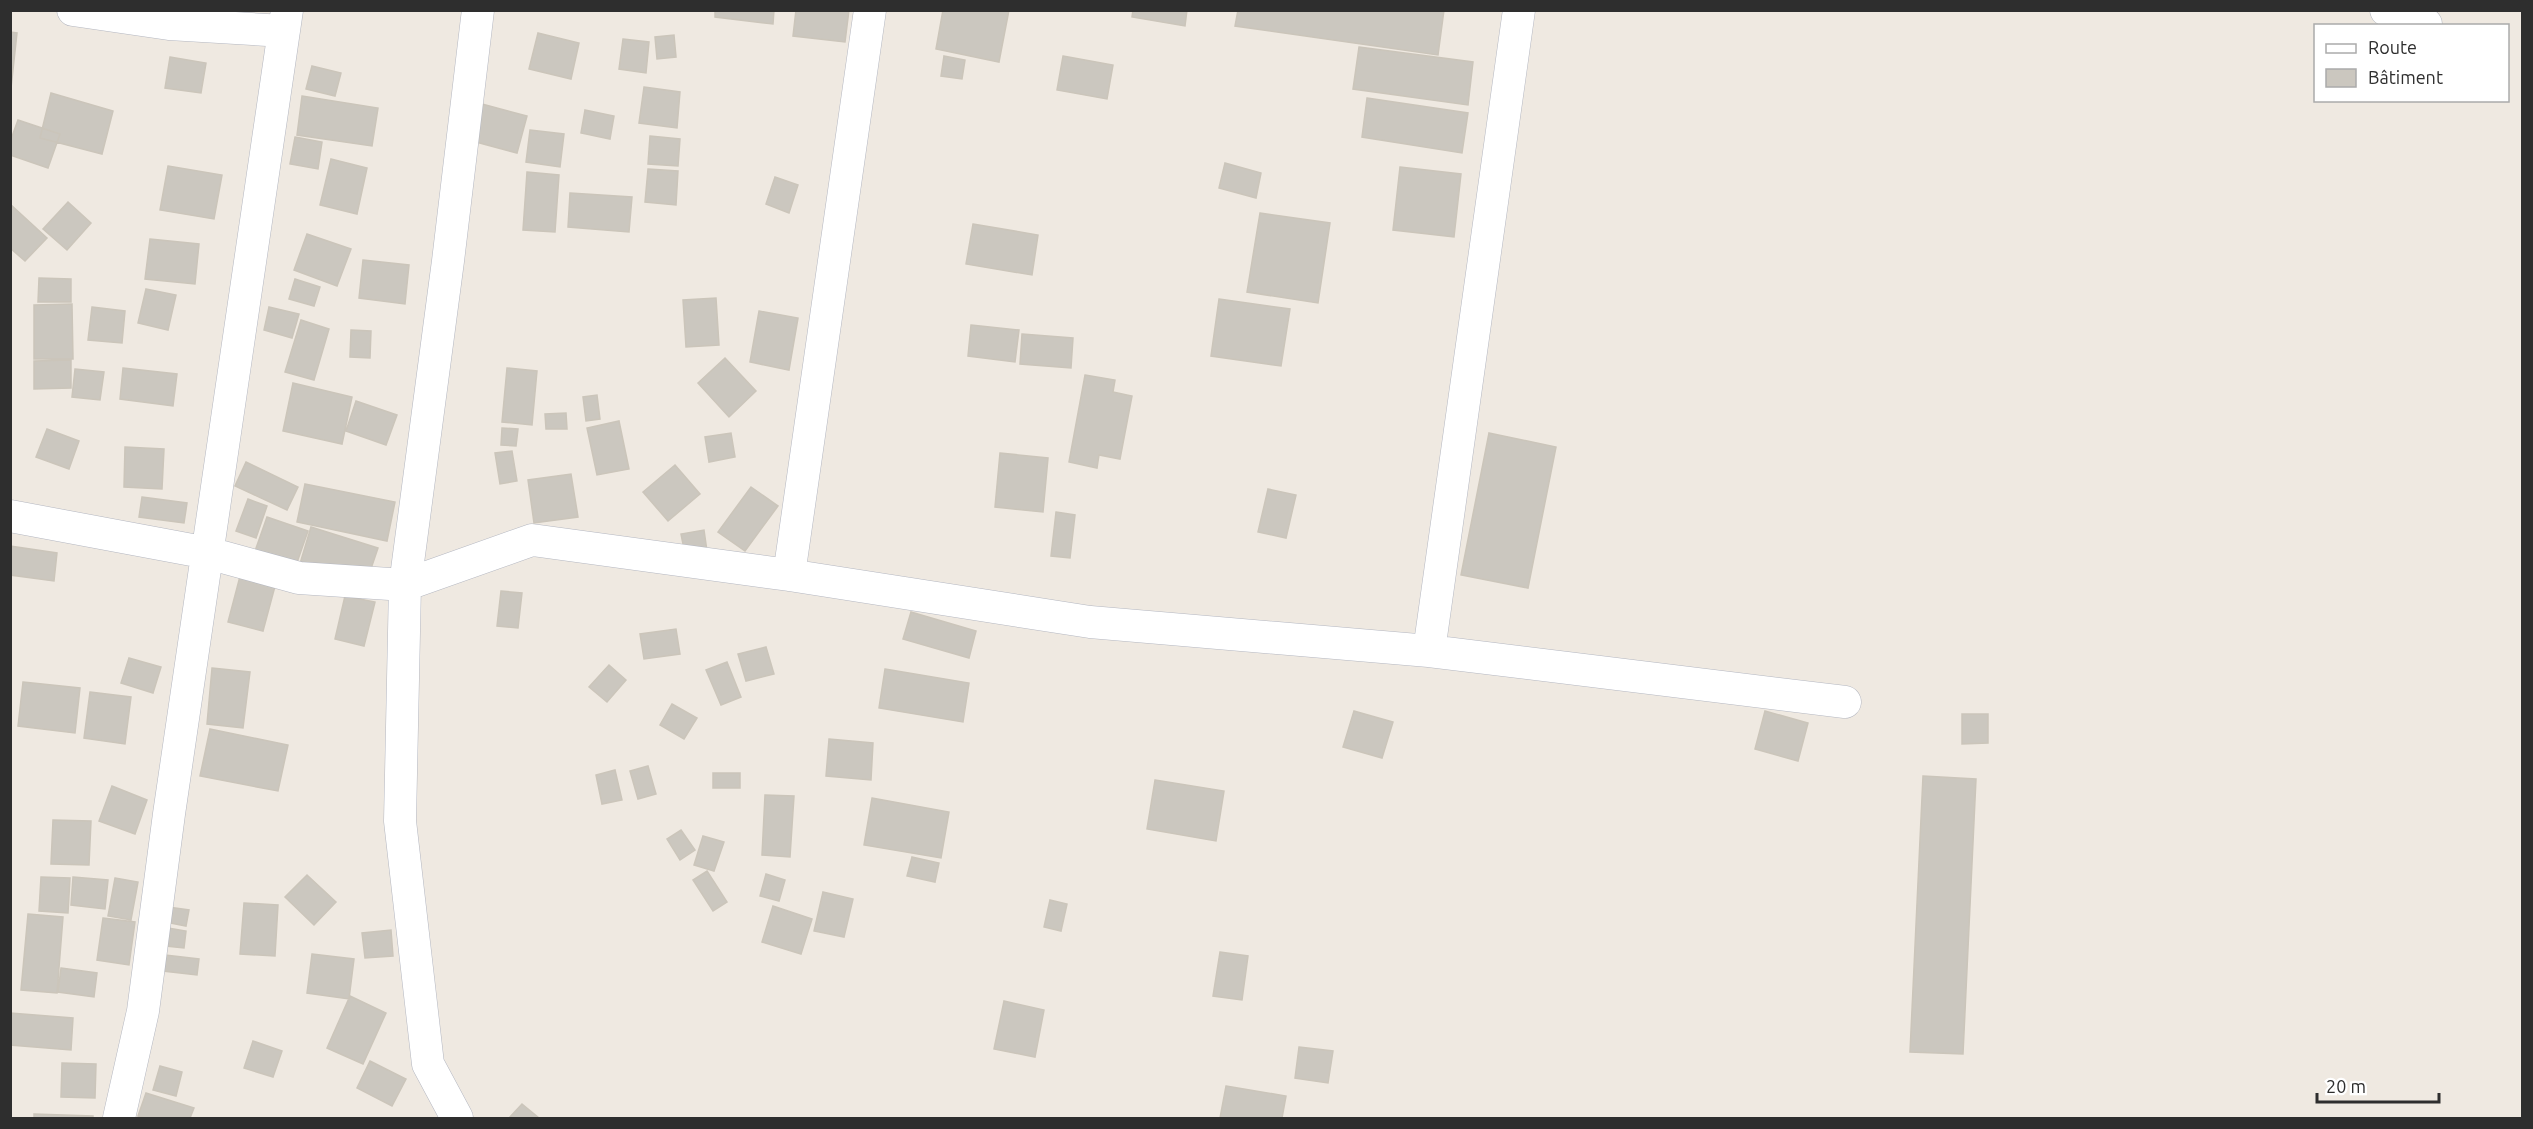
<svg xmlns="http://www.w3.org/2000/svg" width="2533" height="1129" font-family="Ubuntu,sans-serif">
<rect width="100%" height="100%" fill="#efe9e1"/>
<path fill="#cbc7bf" stroke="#cbc5ba" stroke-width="1.5" d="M715,10H774L773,24L715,17Z
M796,10H849L845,42L793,36Z
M943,10H1009L999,62L936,49Z
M1133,10H1187L1185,26L1132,17Z
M1238,10H1444L1438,55L1235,26Z
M10,32L17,33L11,88H10Z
M538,33L579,43L571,79L529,69Z
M674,35L676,57L657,59L655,37Z
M623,39L649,42L646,73L619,69Z
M1359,47L1473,62L1468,105L1353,89Z
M944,56L965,60L962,79L941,76Z
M1063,56L1113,65L1107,99L1057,90Z
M170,57L206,63L201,93L165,88Z
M312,66L341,73L335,96L306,89Z
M644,87L680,92L677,128L639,123Z
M51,93L113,111L102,154L40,138Z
M302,96L378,108L372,146L297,135Z
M1367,98L1468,113L1462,153L1362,137Z
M482,104L527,116L517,153L472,141Z
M585,110L614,116L610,139L581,133Z
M18,120L60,134L48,168L10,155V142Z
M530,130L564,134L560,167L526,162Z
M650,136L680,139L678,166L648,164Z
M295,137L322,142L318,169L290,164Z
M331,159L367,168L357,214L320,205Z
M1225,163L1261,173L1256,198L1219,188Z
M168,166L222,175L214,219L160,210Z
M1400,167L1461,174L1454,237L1393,230Z
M648,169L678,171L676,205L645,202Z
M527,172L559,175L555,232L523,230Z
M775,177L798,185L789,213L766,204Z
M570,193L632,197L629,232L568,227Z
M68,202L91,223L67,250L43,229Z
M10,204L47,238L25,261L10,248Z
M1260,213L1330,223L1318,303L1247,292Z
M973,224L1038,235L1032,275L966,264Z
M307,234L351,249L337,286L294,270Z
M150,239L199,244L195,284L145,279Z
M363,260L409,265L405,304L359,298Z
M39,278L71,279V302H38Z
M295,279L320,287L314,306L289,299Z
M146,289L176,295L168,330L138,323Z
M716,298L719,345L686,347L683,300Z
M1219,299L1290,309L1281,366L1211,356Z
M72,304L73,359H34V305Z
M92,307L125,311L122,343L88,340Z
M269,307L299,314L292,338L264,330Z
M759,311L798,318L789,370L750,362Z
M301,320L329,329L314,380L285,372Z
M971,325L1019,330L1015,362L968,356Z
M351,330L371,331L370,358L350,357Z
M1022,334L1073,338L1071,368L1020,364Z
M725,358L756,391L729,417L698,383Z
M71,360V388L34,389V361Z
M123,368L177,374L173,406L120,399Z
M507,368L537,371L532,425L502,422Z
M75,369L104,372L100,400L72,397Z
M1085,375L1115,380L1113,392L1132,396L1120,459L1099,455L1097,468L1069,462Z
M293,383L352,397L342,444L283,431Z
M597,395L600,419L586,421L583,397Z
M356,401L397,415L386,445L346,431Z
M566,413L567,429H546L545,414Z
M619,421L629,469L597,475L587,428Z
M502,428L518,429L516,446L501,445Z
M47,429L79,441L69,469L36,457Z
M731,433L735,457L709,462L705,437Z
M1489,433L1556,447L1528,588L1461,575Z
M125,447L164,449L162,489L124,487Z
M512,451L517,481L500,484L495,453Z
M1000,453L1048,458L1043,512L995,507Z
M246,462L298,487L287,510L235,486Z
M675,465L700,494L668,521L643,492Z
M571,474L578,517L534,523L528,480Z
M305,484L395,502L387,541L297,522Z
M751,487L778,506L745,551L718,532Z
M1268,489L1296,495L1286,538L1258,532Z
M142,497L187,503L184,523L139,517Z
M248,499L267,506L256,538L236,531Z
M1056,512L1075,515L1070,558L1051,556Z
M267,517L308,531L294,571L253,557Z
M311,527L378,548L361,598L296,577Z
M704,530L707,551L685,554L681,534Z
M10,546L57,553L54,581L10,575Z
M243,565L278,575L263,631L228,622Z
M501,591L522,593L518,628L497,626Z
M345,596L375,602L364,646L335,639Z
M911,612L976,631L969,658L903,639Z
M676,629L680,654L644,659L640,634Z
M766,647L774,674L746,681L738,654Z
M129,658L161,667L153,693L121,683Z
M727,662L741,697L721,705L706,670Z
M609,665L626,680L607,702L589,687Z
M212,668L250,672L243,728L207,724Z
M885,669L969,683L963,722L879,708Z
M23,682L80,688L75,733L18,726Z
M90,692L131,697L125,744L84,738Z
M672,704L697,718L684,739L660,725Z
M1354,711L1393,722L1382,758L1343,747Z
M1765,711L1808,723L1798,761L1755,749Z
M1962,714H1988V743L1962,744Z
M210,729L288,745L278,791L200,776Z
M829,739L873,743L871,780L826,776Z
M648,766L656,794L638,799L630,771Z
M615,770L622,800L602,804L596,775Z
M713,773H740V788H713Z
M1923,776L1976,779L1963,1054L1910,1052Z
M1155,780L1224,791L1216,841L1147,829Z
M112,786L147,800L135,834L99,821Z
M765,795L794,796L790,857L762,855Z
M872,798L949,812L941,858L864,845Z
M53,820L91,821L89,865L51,864Z
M681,830L695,850L680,860L667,839Z
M703,836L724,842L714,871L694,865Z
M912,857L939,863L935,882L907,876Z
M707,871L727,902L713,911L693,880Z
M766,874L785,880L779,901L760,896Z
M307,875L336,902L314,925L285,897Z
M41,877L70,878L68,913L39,911Z
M73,877L108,880L105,909L71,905Z
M115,878L138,882L131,920L108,916Z
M823,892L853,899L844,937L814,931Z
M1050,900L1067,904L1061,931L1044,927Z
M244,903L278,905L275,956L240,954Z
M773,906L812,919L801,954L762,942Z
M168,907L189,910L186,926L165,922Z
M28,914L63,917L57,993L21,990Z
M103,918L135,922L129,965L97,960Z
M168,928L186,931L184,948L166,946Z
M391,930L393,956L365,958L362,933Z
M1220,952L1248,956L1242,1000L1213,996Z
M312,954L354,959L349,999L307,993Z
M165,955L199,959L197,975L163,971Z
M61,968L97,973L94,997L58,992Z
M350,996L386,1013L363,1064L327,1048Z
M1004,1001L1044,1010L1035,1057L994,1049Z
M10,1013L73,1018L71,1050L10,1045Z
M253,1041L282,1051L273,1077L244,1068Z
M1299,1047L1333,1051L1328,1083L1295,1078Z
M370,1061L406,1079L392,1106L357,1088Z
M62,1063L96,1064L95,1098L61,1097Z
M160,1066L182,1072L176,1096L153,1090Z
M1226,1086L1286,1096L1282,1118H1220Z
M146,1093L194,1108L190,1118H144L138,1116Z
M522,1104L539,1118H509Z
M34,1114L93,1116V1118H34Z"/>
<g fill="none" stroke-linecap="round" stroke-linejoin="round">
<defs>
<path id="minor" d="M73,10L169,24L284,31
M2386,10L2426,24
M10,516L208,553L299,578L405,585L532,540L789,575L1090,622L1429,651L1845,702
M789,575L870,10
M1429,651L1519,10
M119,1118L143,1011L169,814L287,10
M457,1118L428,1064L400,821L405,585L448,261L478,10"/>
</defs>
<use href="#minor" stroke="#b4b7c1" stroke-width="33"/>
<use href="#minor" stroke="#fff" stroke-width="32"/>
</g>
<rect width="2533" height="1129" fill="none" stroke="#2e2e2e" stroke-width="24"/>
<rect x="2314" y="24" width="195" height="78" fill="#ffffff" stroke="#ababab" stroke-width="1.5"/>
<rect x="2326" y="44" width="30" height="9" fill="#ffffff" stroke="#ababab" stroke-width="1.5"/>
<text x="2368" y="54" font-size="18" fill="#2e2e2e">Route</text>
<rect x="2326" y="69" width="30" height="18" fill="#cbc7bf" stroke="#ababab" stroke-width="1.5"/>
<text x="2368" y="84" font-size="18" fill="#2e2e2e">Bâtiment</text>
<path d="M2317 1093v9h122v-9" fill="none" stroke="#2e2e2e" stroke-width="3"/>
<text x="2326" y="1093" font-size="18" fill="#2e2e2e" stroke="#ffffff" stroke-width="4.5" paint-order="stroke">20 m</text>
</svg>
